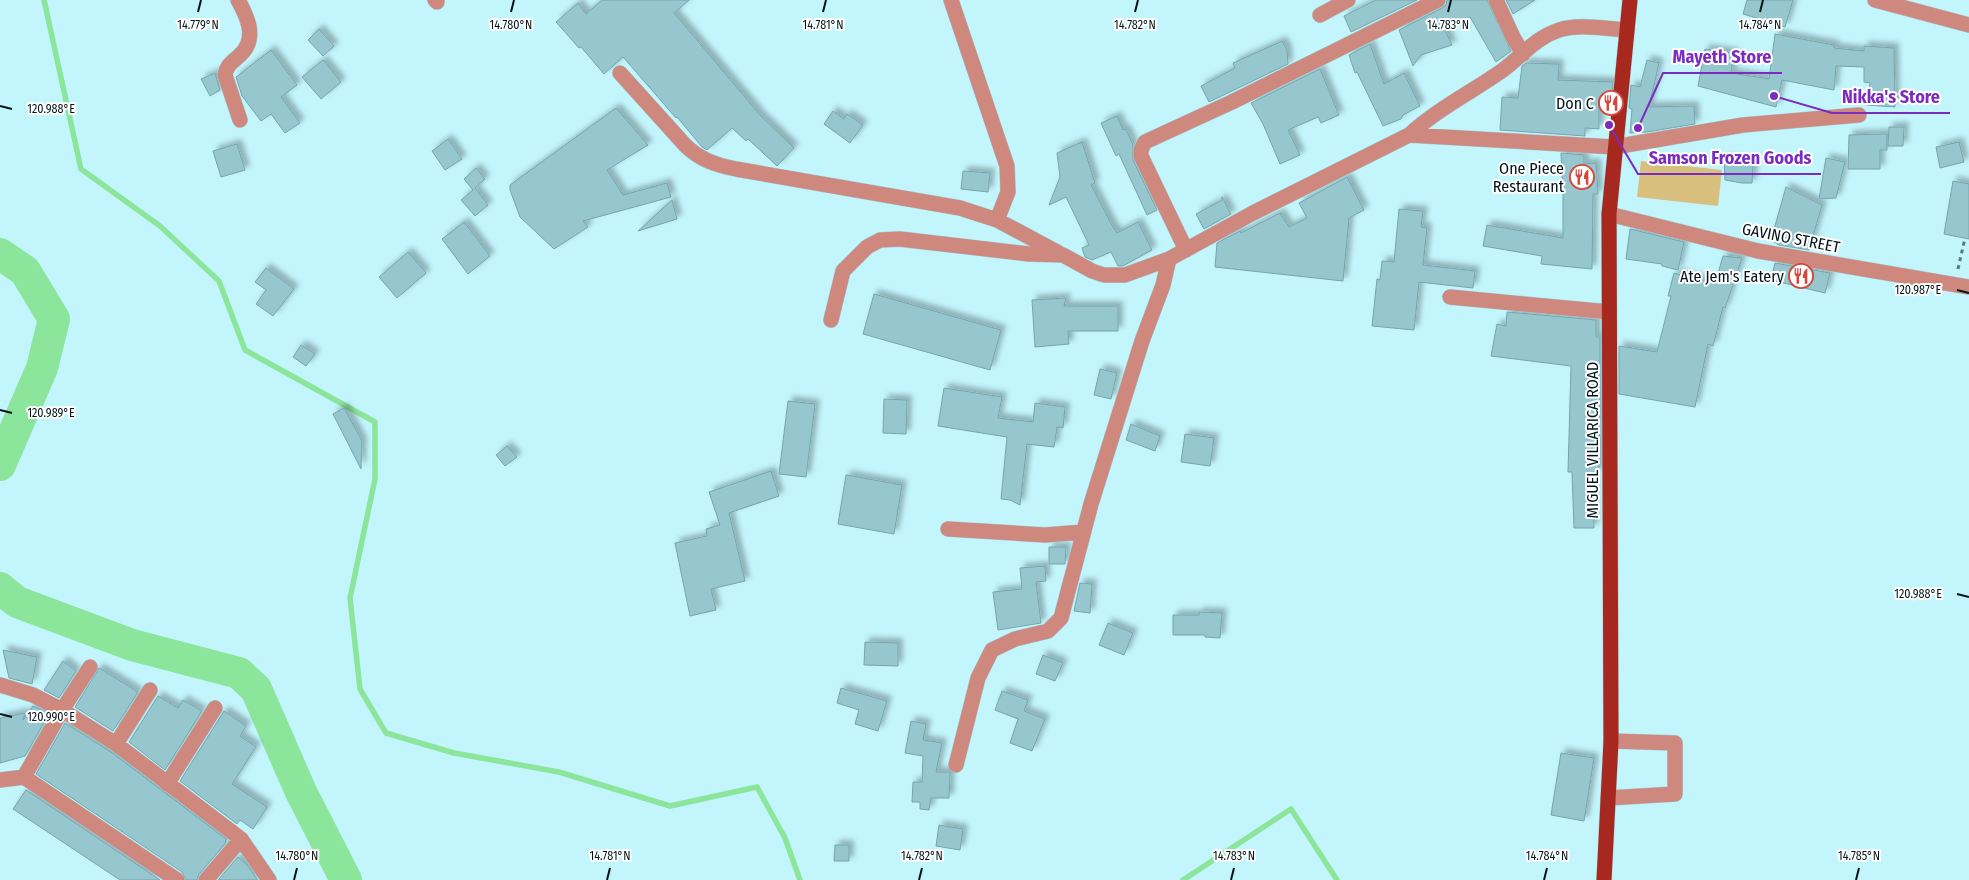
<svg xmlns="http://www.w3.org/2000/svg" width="1969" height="880" font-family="'Fira Sans Condensed',sans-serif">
<defs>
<filter id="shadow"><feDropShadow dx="4.5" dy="-4.5" stdDeviation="2.5" flood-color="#0004"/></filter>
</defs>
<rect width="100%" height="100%" fill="#c3f5fd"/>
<path fill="#d9bf7d" d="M1641,161L1722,170L1718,206L1637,197Z"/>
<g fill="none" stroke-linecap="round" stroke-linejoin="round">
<path stroke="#8be59b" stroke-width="5.5" d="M44,0L81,169L160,226L219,281L245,350L375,422V479L350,598L360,689L386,733L454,753L559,772L670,806L757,787L785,838L800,880
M1183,880L1291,809L1337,880"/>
<path stroke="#8be59b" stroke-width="32" d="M0,254L25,271L54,319L42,368L0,465
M0,588L17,602L132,645L239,673L256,689L301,792L346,880"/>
</g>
<path fill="#96c7cf" stroke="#75a5ad" filter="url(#shadow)" d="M602,0H689L674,13L760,115L794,148L777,166L748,139L746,141L732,128L707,150L702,147L677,117L676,118L623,57L604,74L581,47L579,48L556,22L578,3L586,14Z
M1376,0H1417L1351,32L1344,16Z
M1447,0H1487L1511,51L1496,62L1470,17L1445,30L1452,45L1421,55L1413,66L1399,30L1442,8L1446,5Z
M1506,0H1535L1513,14Z
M1747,0H1793L1785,27L1743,14Z
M319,29L334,46L323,56L308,40Z
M1775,34L1834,45V48L1864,51V46L1894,48L1895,107L1867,105L1870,83L1864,82V67L1836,66L1834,90L1782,80L1776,107L1698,86L1705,49L1734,53L1731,73L1769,79Z
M1282,41L1287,50L1288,64L1209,102L1201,86L1235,68L1233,63Z
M1370,44L1384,84L1404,73L1420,106L1403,115L1401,119L1383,126L1357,72L1355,73L1349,55Z
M271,50L297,85L281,97L300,123L285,133L271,114L261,121L242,96L236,77Z
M323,60L341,82L321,99L302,77Z
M1647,60L1659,63L1649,107L1694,106L1695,124L1647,132L1630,133L1632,109L1629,108L1631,85L1640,87Z
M1526,63L1559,64L1558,80L1613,82L1610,107H1599V129L1585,128V136L1500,130L1502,97L1518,98L1522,66Z
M1320,69L1339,115L1321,123L1318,117L1288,130L1300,155L1280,164L1263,124L1251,103Z
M215,73L220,90L210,96L201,79Z
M616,108L648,145L607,170L623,195L667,183L671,197L583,221L588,227L554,249L520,217L510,190V185Z
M833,111L844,119L847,114L863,125L850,143L824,124Z
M1117,116L1123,130L1126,129L1133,145V160L1157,210L1147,215L1119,154L1116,156L1101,123Z
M1889,127H1904L1903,146H1888Z
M1887,134V150H1880V169H1848L1849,135Z
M448,139L462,159L445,170L432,151Z
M1082,142L1095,183L1091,185L1114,229H1115L1117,233L1138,222L1152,250L1123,266H1118L1111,252L1092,260L1085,257L1082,248L1089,245L1066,197L1049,205L1060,177L1057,153Z
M1959,142L1964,162L1940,168L1936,147Z
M237,144L245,170L221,177L213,151Z
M1561,153L1584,155V164L1596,163L1598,194H1593L1592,269L1541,264L1542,256L1483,246L1487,225L1563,238V196Z
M1826,158L1845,162L1836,198L1819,199Z
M1724,159L1753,165L1752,183H1742L1725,180Z
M476,168L485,179L475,188L488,205L475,216L461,200L473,190L464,179Z
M963,171L990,173L988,192L961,189Z
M1347,177L1364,210L1349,218L1343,281L1215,267L1217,243L1240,231L1241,233L1280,213L1289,227L1307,218L1299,203Z
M1953,181L1969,184V239L1944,234Z
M1786,187L1822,205L1809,250L1779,245L1771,240Z
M1222,197L1231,214L1204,229L1196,214L1222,200Z
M672,200L677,219L638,231Z
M1399,209L1423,211L1421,227L1427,228L1423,265L1475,271L1473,288L1419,282L1414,330L1372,326L1377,279L1380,280L1382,261L1394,262Z
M464,222L490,256L468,274L442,239Z
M1630,229L1684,242L1678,270L1662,266V264L1626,259Z
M408,252L426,273L397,298L379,277Z
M1723,256L1742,258L1725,308L1723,307L1713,346L1708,344L1695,407L1619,394V346L1657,352L1671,296H1668L1674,273L1715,284Z
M1775,263L1830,273L1825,293L1771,280Z
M266,268L294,289L273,316L256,304L266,290L255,282Z
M874,294L1001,330L990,370L863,334Z
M1066,298L1064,306H1118V331H1068L1069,344L1035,347L1032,300Z
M1507,312L1596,320V337H1600V404L1599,472H1593L1594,528H1574L1572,472H1568L1571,366L1491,356L1497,324L1506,326Z
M301,345L315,354L306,366L293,357Z
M1100,369L1117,373L1111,399L1094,395Z
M944,388L1002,397L998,418L1033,422L1035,403L1065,407L1063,428L1057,427L1054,447L1027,444L1020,505L1010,500L1001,499L1007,437L938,426Z
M884,399L907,400L906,434L883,433Z
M788,401L815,404L806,477L779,474Z
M344,408L362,441L361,469L333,414Z
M1131,424L1160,436L1155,451L1126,440Z
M1185,434L1214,438L1210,466L1181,462Z
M507,446L517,457L505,466L496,455Z
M771,471L779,496L729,513L745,581L711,589L716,610L690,616L675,543L707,536L706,529L720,525L709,492Z
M846,475L902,485L894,534L838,524Z
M1049,547H1066L1065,564H1049Z
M1045,566L1046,581L1036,582L1041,623L998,630L993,592L1022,589L1020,568Z
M1080,583L1092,584L1090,613L1074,611Z
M1199,612L1222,613L1220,638L1205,637V635H1173V615H1199Z
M1108,623L1133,633L1124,655L1099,645Z
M865,642L898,643V666L864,665Z
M3,650L37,657L32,684L9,678Z
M1043,655L1063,663L1055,681L1036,674Z
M63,661L76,671L59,698L44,690Z
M99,668L138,692L113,731L75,707Z
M841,688L887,701L878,731L855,724L859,710L837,703Z
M1002,691L1028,700L1024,711L1045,719L1032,751L1010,743L1018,719L995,710Z
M158,696L178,708L183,700L202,711L165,770L129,742Z
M33,706L49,714L25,756L0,763V718L25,713L23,720Z
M224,711L246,726L240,736L256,747L232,784L267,807L253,829L240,820L237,824L180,781Z
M911,721L926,724L923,740L942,743L936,772H950L949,798H931L929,810L920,809V802H912L913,782H922L923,756L905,753Z
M65,723L111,752L226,839L225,844L199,874L197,880H186L182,872L36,774Z
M1561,753L1594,758L1584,821L1551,815Z
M26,790L160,880H120L13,809Z
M939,825L963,829L960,850L936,846Z
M835,845H849V861H834Z
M238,857L247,865L258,880H218Z"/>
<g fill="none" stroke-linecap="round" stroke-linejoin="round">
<defs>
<path id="minor" d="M238,0C247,16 257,37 242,53C235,61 227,63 225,75L240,120
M435,0L437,2
M951,0L1007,166L1008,192L997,220
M1496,0L1513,37L1523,54
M1875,0L1969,25
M1320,15L1348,0
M620,73L685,145C700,160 716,165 736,169L960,208L997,220L1059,253
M1409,135L1614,147L1743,125L1859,115
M1609,214L1758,251L1969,287
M1186,250L1141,156V150L1145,142L1232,102L1438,0
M1450,297L1609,312
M831,320L843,271L867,247L880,240L900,239L1029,254L1063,255L1092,271L1104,275H1125L1169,259L1253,213L1409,135C1437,109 1472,92 1503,70C1523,55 1535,38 1559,30C1579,23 1606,29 1627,30
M948,529L1045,535L1083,532
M0,685L33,695L62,710L116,744L241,839L269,880
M116,744L150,690
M956,765L978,678L992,650L1015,639L1048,631L1061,618L1091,504L1142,341L1163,285L1169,259
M24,777L62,710L90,667
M0,780L24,777L177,880
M167,784L215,708
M1608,798L1675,794V743L1611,741
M206,880L241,839"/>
<path id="major" d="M1604,880L1611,741L1609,214L1630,0"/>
</defs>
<use href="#minor" stroke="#a4d1d8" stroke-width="16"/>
<use href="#major" stroke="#a4d1d8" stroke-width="16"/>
<path stroke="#5a7a7f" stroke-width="3" stroke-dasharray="4 4" stroke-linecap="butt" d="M1958,269L1965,238"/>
<use href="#minor" stroke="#ce887e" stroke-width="15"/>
<use href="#major" stroke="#a7281f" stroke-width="15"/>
</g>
<path fill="none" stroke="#031518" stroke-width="2" d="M198,12L201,0M511,12L514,0M823,12L826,0M1135,12L1138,0M1448,12L1451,0M1760,12L1763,0M0,106L12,109M1957,290L1969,293M0,410L12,413M1957,594L1969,597M0,714L12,717M294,880L297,868M607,880L610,868M919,880L922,868M1231,880L1234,868M1544,880L1547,868M1856,880L1859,868"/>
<defs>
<symbol id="restaurant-ring" viewBox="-11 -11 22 22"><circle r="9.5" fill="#fff" stroke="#d5473b" stroke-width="1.5"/><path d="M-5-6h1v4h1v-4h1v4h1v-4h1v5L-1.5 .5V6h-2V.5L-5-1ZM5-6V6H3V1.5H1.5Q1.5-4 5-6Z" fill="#d5473b"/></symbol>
</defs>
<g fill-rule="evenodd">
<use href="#restaurant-ring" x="1597" y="89" width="28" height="28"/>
<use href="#restaurant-ring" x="1568" y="163" width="28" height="28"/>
<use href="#restaurant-ring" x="1787" y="262" width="28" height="28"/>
</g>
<g text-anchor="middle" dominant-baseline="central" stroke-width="4" stroke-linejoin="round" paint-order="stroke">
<g font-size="16" fill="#031518" stroke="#fff" text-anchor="end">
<text x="1594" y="103">Don C</text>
<text x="1564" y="168">One Piece<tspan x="1564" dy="18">Restaurant</tspan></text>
<text x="1784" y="276">Ate Jem's Eatery</text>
</g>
<g font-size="16" fill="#031518" stroke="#fff">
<text transform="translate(1791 238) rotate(11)">GAVINO STREET</text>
<text transform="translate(1592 440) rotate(-90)">MIGUEL VILLARICA ROAD</text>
</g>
</g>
<g font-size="12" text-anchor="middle" fill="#031518" stroke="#fff" stroke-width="4" stroke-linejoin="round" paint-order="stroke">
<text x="198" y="29">14.779°N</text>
<text x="511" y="29">14.780°N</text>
<text x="823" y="29">14.781°N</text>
<text x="1135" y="29">14.782°N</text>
<text x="1448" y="29">14.783°N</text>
<text x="1760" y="29">14.784°N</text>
<text x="51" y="113">120.988°E</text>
<text x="1918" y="294">120.987°E</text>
<text x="51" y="417">120.989°E</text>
<text x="1918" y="598">120.988°E</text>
<text x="51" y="721">120.990°E</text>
<text x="297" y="860">14.780°N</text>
<text x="610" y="860">14.781°N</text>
<text x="922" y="860">14.782°N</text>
<text x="1234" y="860">14.783°N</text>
<text x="1547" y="860">14.784°N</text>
<text x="1859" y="860">14.785°N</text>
</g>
<path fill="none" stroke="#7b2cbf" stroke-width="2" d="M1638 128L1663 73H1782M1774 96L1832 113H1950M1609 125L1638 174H1821"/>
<g fill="#7b2cbf" stroke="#fff" stroke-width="2">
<circle cx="1638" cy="128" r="5"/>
<circle cx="1774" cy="96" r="5"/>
<circle cx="1609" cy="125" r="5"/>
</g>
<g font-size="18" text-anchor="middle" font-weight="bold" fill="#7b2cbf" stroke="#fff" stroke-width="4" stroke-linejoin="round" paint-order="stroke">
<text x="1722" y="63">Mayeth Store</text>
<text x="1891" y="103">Nikka's Store</text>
<text x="1730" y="164">Samson Frozen Goods</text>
</g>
</svg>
